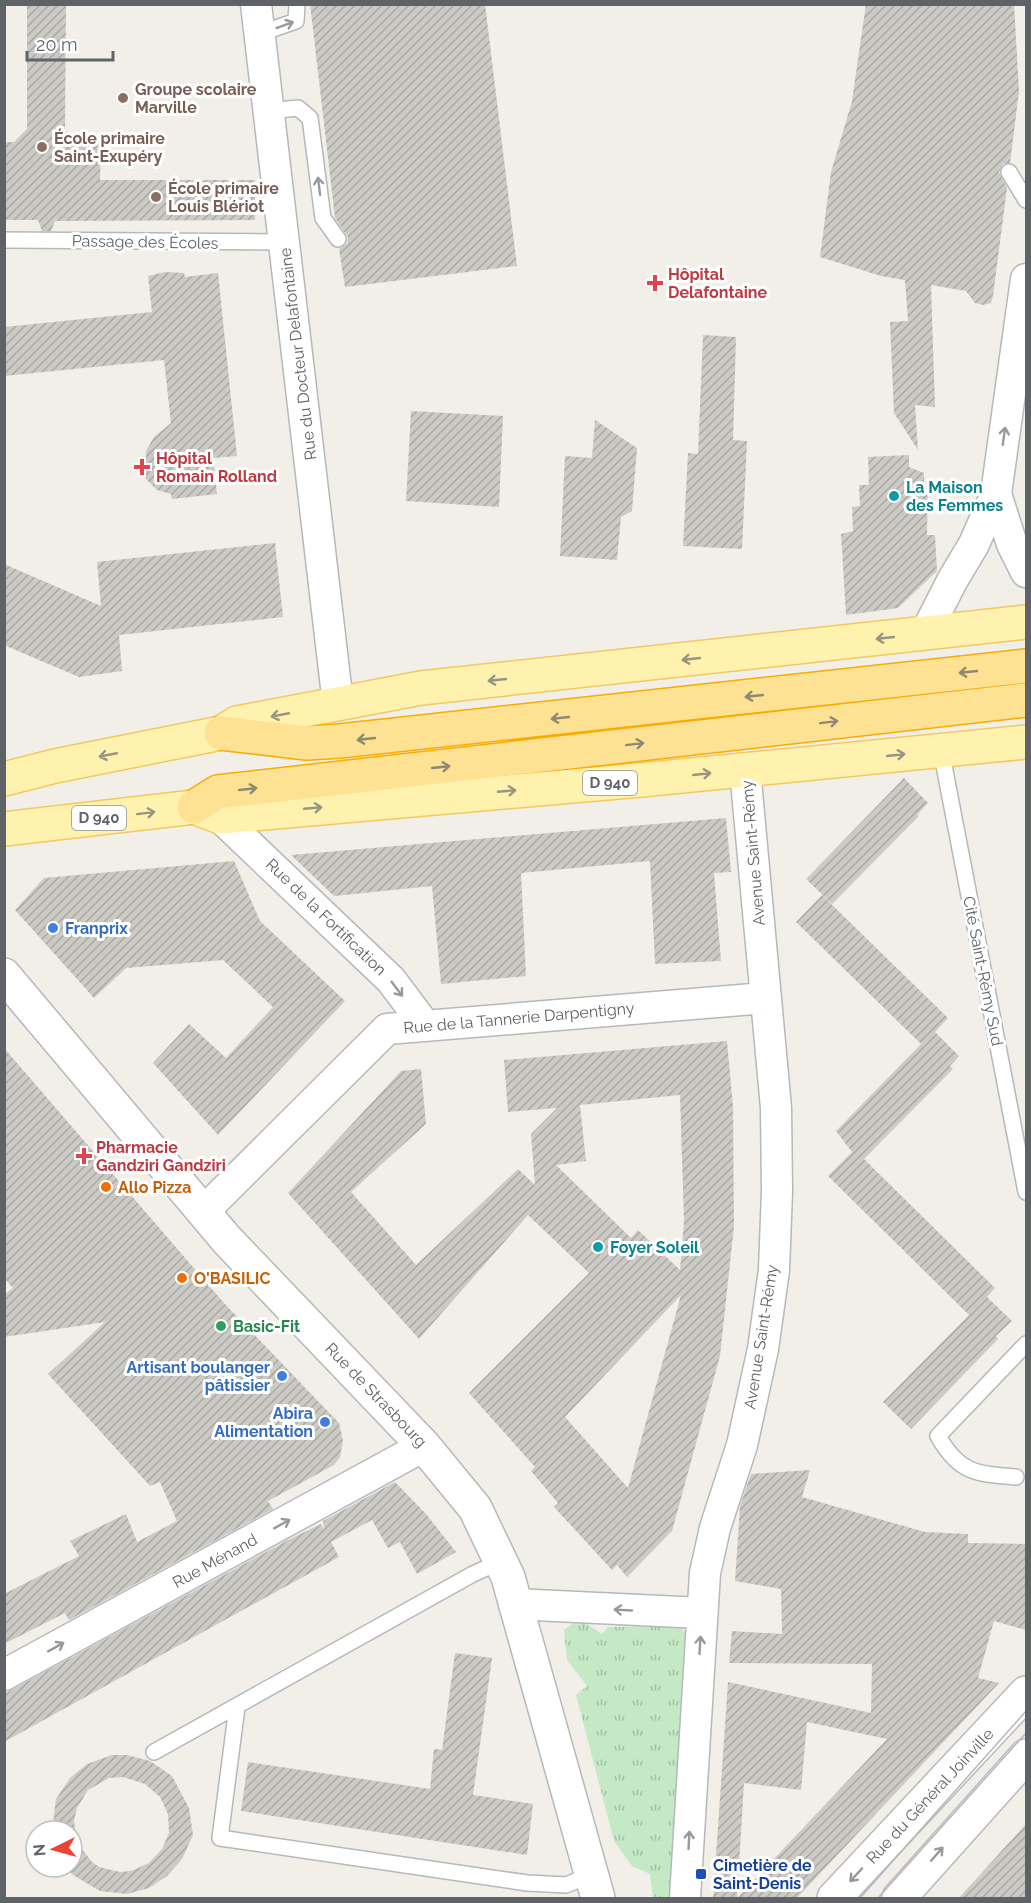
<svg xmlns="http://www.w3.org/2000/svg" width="1031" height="1903" font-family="Raleway,sans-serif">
<defs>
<pattern id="park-tufts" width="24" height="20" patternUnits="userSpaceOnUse" patternTransform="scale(1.5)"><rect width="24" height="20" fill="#c5e8c5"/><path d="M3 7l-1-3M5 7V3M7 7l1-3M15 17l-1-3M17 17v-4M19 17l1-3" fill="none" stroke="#a3c0a4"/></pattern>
<pattern id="building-hatch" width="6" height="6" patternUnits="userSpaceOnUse" patternTransform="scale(1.5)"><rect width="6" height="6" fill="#cccac5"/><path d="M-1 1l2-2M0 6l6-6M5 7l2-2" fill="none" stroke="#a9a8a4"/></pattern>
</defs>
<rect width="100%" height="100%" fill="#f1efe8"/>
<path fill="url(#park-tufts)" d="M575,1622H584L602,1634L608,1627L672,1626L680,1627L691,1637L677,1898H653L650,1874L632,1866L614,1841L576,1695L587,1686L567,1660L564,1630Z"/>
<path fill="url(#building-hatch)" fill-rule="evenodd" d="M27,4H66L65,130L81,143H101L100,180H255V220L55,221L51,231H42L38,220H4V142H14L27,129Z
M310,4H485L517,266L345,287L339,249L347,244L348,237L335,218Z
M866,4H1014L1019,91L1010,163L1003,164L999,172L1007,188L993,296L991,303L983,305L975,303L966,291L931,285L935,407L915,405L918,450L894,413L890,322L908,321L905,280L881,276L820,257L831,172L852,101Z
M165,272L184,273L185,277L218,273L237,456L213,458L217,494L172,499L171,494L157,490L145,478L146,451L154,437L171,423L164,360L4,376V327L152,312L148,276Z
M703,335L736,337L733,440L747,441L742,549L683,546L688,453L698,454Z
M411,411L503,416L499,507L406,501Z
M595,420L637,448L632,511L621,517L617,560L560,556L565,456L592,458Z
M909,455V467L924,473V483H928L927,535H935L937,571L898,608L846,615L841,534L853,531L852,507L860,506L859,485H869L868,457Z
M275,543L283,617L119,635L122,671L79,677L4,645V564L101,606L97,562Z
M904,778L928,803L917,815L919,816L832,904L806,879Z
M726,818L731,872L714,873L721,961L655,964L650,861L521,873L526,976L441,984L432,886L334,896L291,855Z
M234,861L260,921L345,1001L218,1135L153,1063L189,1024L226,1058L273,1007L223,960L126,968L94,998L15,910L44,878Z
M822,895L948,1018L935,1032L959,1056L950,1066L953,1069L864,1159L995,1288L987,1297L1012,1321L996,1336L998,1339L911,1429L883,1402L969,1315L828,1176L852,1152L836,1131L921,1044L796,922Z
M727,1041L733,1107L734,1226L720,1356L672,1531L627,1577L617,1565L612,1570L554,1507L558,1503L531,1471L535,1467L469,1393L589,1273L528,1215L419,1339L288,1193L401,1071L421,1069L426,1124L351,1192L416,1265L518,1169L535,1185L531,1134L557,1108L508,1112L504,1060ZM680,1095L684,1222L680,1270L638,1230L631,1238L556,1165L586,1161L580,1105ZM681,1295L649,1411L628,1488L565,1417Z
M4,1048L224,1303L339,1423L343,1441L340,1457L334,1465L268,1501L273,1509L69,1620L65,1613L4,1644V1594L79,1556L70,1541L126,1514L137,1542L177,1521L160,1482L150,1486L48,1374L105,1322L4,1337V1295L13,1288L4,1278Z
M810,1470L802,1497L925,1532L968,1534V1543L1026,1544V1630L994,1621L978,1678L999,1683L796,1899H713L728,1682L871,1713L872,1664L729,1663L732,1631L782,1634L781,1589L735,1581L740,1506L751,1474ZM807,1722L887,1739L737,1898L744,1783L801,1790Z
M395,1482L426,1514L456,1552L417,1574L400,1542L388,1548L372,1520L331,1542L339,1557L4,1742V1694L290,1539L321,1524L324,1530L323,1521Z
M455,1653L492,1658L473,1795L533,1804L527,1855L241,1811L248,1762L430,1789L434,1749L442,1750Z
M112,1755H127L150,1761L172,1776L189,1808L193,1835L182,1859L167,1876L149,1888L127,1894L100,1891L73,1875L66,1867H72V1831H52L56,1799L70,1778L87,1764ZM123,1777L145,1784L160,1797L168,1814L169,1833L162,1849L149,1863L131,1871L120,1872L99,1867L91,1861L77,1842L74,1821L77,1808L88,1790L109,1778Z
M1026,1824V1899H958Z"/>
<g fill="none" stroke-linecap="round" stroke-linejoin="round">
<defs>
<path id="service" d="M259,34L296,21L297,4
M268,111L298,108L310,118L323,218L338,239
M1009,172L1026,200
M4,240L285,242
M941,750L1026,1192
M1016,1477C976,1474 959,1473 938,1436L1026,1344
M237,1707L220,1838L527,1883L566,1885L591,1875
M154,1752L473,1574L502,1561"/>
<path id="minor" d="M256,4L338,704
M996,494L1012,544L1026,572
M925,634L952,581L974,544L996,494L1026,279
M220,817L391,980L424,1024
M203,1212L387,1029L766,998
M514,1604L702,1613
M4,1675L424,1446
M685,1898L705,1573L715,1528L742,1445L763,1349L774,1270L777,1191L776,1108L745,770"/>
<path id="tertiary" d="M4,975L227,1240L424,1446L475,1508L508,1577L598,1898"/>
<path id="secondary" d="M834,1898L1026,1693
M899,1898L1026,1756"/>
<path id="primary" d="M4,779L55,766L221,733L237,723L421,688L1026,622
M4,829L194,807L220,817L641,780L1026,742"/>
<path id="motorway" d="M221,733L307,743L340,741L1026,666
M194,807L218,792L1026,700"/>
</defs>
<use href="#service" stroke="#b5b8bc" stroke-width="18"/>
<use href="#minor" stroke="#b5b8bc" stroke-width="33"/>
<use href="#tertiary" stroke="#b5b8bc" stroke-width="36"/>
<use href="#secondary" stroke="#b6babf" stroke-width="36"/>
<use href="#primary" stroke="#f2c960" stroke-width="36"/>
<use href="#motorway" stroke="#f9ab00" stroke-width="36"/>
<use href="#service" stroke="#fff" stroke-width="15"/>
<use href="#minor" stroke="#fff" stroke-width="30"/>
<use href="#tertiary" stroke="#fff" stroke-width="33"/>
<use href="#secondary" stroke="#fff" stroke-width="33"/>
<use href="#primary" stroke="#fff2af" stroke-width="33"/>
<use href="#motorway" stroke="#fde293" stroke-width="33"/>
<path stroke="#b6b7b8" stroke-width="1.5" d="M860,1898L1026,1711
M878,1898L1026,1733"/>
</g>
<defs><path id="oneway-shaft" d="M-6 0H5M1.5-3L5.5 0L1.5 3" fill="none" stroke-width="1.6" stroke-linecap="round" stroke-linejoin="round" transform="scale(1.5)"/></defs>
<g stroke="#979a9d">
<use href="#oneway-shaft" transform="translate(285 25) rotate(-20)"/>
<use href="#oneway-shaft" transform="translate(319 186) rotate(-97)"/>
<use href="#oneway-shaft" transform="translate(1004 436) rotate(-82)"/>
<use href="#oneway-shaft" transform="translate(397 989) rotate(53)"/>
<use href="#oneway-shaft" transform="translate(282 1524) rotate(-29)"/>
<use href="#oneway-shaft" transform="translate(623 1610) rotate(-177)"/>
<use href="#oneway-shaft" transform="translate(700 1645) rotate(-87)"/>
<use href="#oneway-shaft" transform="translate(56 1647) rotate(-29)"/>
<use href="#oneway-shaft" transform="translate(689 1840) rotate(-87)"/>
<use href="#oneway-shaft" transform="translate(937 1854) rotate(-49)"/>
<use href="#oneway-shaft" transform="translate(856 1875) rotate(133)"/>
</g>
<g stroke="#979581">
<use href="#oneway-shaft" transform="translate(885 638) rotate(174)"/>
<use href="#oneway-shaft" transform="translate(691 659) rotate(174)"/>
<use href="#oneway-shaft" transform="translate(497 680) rotate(174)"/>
<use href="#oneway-shaft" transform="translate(280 715) rotate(169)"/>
<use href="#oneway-shaft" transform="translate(108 755) rotate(169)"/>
<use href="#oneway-shaft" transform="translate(896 755) rotate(-6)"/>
<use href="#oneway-shaft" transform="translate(702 774) rotate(-6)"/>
<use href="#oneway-shaft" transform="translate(507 791) rotate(-5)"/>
<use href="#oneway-shaft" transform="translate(313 808) rotate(-5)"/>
<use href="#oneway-shaft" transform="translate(146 813) rotate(-7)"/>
</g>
<g stroke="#8e8975">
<use href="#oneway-shaft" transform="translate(968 672) rotate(174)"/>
<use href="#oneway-shaft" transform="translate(754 696) rotate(174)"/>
<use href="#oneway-shaft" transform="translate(560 718) rotate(174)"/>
<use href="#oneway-shaft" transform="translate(829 722) rotate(-7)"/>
<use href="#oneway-shaft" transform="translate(366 739) rotate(174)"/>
<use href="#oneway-shaft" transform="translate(635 744) rotate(-7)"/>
<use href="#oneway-shaft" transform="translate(441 767) rotate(-6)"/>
<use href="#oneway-shaft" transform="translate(248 789) rotate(-6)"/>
</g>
<g fill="#8d6e63" stroke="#fff" stroke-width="2">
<circle cx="123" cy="98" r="6"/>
<circle cx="42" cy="147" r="6"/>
<circle cx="156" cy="197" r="6"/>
</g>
<g fill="#e0444e" stroke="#fff" stroke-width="2">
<path d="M652 274h6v6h6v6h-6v6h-6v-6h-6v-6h6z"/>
<path d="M139 458h6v6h6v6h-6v6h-6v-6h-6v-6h6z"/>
<path d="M81 1147h6v6h6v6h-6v6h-6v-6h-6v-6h6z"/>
</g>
<g fill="#0f9aa8" stroke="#fff" stroke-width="2">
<circle cx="894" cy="496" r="6"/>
<circle cx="598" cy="1247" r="6"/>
</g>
<g fill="#3f7fe0" stroke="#fff" stroke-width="2">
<circle cx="53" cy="928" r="6"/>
<circle cx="282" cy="1376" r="6"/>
<circle cx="325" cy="1422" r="6"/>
</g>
<g fill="#e8710a" stroke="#fff" stroke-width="2">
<circle cx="106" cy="1187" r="6"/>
<circle cx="182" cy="1278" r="6"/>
</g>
<circle fill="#2e9e5b" stroke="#fff" stroke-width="2" cx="221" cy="1326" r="6"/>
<rect fill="#1a4fb4" stroke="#fff" stroke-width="2" x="695" y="1868" width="12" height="12" rx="3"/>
<g text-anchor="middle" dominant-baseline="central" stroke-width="6" stroke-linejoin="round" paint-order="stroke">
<g fill="#fff" stroke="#8f9295" stroke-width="1.5">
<rect x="583" y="771" width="54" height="24" rx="4.5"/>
<rect x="72" y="806" width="54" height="24" rx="4.5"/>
</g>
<g font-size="15" font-weight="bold" fill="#5f6368">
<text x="610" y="783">D 940</text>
<text x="99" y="818">D 940</text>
</g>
<g font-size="16" font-weight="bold" fill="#785e54" stroke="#fff" text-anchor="start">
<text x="135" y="89">Groupe scolaire<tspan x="135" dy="18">Marville</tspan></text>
<text x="54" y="138">École primaire<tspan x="54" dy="18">Saint-Exupéry</tspan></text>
<text x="168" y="188">École primaire<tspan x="168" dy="18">Louis Blériot</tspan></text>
</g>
<g font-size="16" fill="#5f6368" stroke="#fff">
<text transform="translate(145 242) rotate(1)">Passage des Écoles</text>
<text transform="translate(298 354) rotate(-97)">Rue du Docteur Delafontaine</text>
<text transform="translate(753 853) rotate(-95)">Avenue Saint-Rémy</text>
<text transform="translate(326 917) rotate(44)">Rue de la Fortification</text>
<text transform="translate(983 971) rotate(79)">Cité Saint-Rémy Sud</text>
<text transform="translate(519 1018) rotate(-5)">Rue de la Tannerie Darpentigny</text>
<text transform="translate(761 1337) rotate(-81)">Avenue Saint-Rémy</text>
<text transform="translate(376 1395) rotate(46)">Rue de Strasbourg</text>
<text transform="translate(215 1561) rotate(-29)">Rue Ménand</text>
<text transform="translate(930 1796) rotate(-47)">Rue du Général Joinville</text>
</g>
<g font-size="16" font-weight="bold" fill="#be3a42" stroke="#fff" text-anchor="start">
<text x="668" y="274">Hôpital<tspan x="668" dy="18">Delafontaine</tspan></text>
<text x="156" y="458">Hôpital<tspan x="156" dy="18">Romain Rolland</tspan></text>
<text x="96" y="1147">Pharmacie<tspan x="96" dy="18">Gandziri Gandziri</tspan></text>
</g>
<g font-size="16" font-weight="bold" fill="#0d838f" stroke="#fff" text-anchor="start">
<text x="906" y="487">La Maison<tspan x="906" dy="18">des Femmes</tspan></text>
<text x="610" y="1247">Foyer Soleil</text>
</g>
<g font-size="16" font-weight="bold" fill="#366cbe" stroke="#fff" text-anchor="end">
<text x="65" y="928" text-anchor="start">Franprix</text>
<text x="270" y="1367">Artisant boulanger<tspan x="270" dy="18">pâtissier</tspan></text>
<text x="313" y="1413">Abira<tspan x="313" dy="18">Alimentation</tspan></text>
</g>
<g font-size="16" font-weight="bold" fill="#c56008" stroke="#fff" text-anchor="start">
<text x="118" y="1187">Allo Pizza</text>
<text x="194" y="1278">O'BASILIC</text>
</g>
<g font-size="16" font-weight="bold" fill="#27864d" stroke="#fff" text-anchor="start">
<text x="233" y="1326">Basic-Fit</text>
</g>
<g font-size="16" font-weight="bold" fill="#164399" stroke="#fff" text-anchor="start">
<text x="713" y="1865">Cimetière de<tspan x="713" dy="18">Saint-Denis</tspan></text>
</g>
</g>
<rect width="1031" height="1903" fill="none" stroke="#5f6368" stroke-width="12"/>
<g transform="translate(54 1849) rotate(265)"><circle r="28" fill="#ffffff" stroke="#bfc1c3" stroke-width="1.5"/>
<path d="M0-4.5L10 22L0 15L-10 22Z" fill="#ea4335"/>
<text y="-9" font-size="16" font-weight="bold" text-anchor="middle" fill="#5f6368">N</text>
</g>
<path d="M27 51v9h86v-9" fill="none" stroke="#5f6368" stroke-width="3"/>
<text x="36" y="51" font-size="18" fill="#5f6368" stroke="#ffffff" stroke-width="4.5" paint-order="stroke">20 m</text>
</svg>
